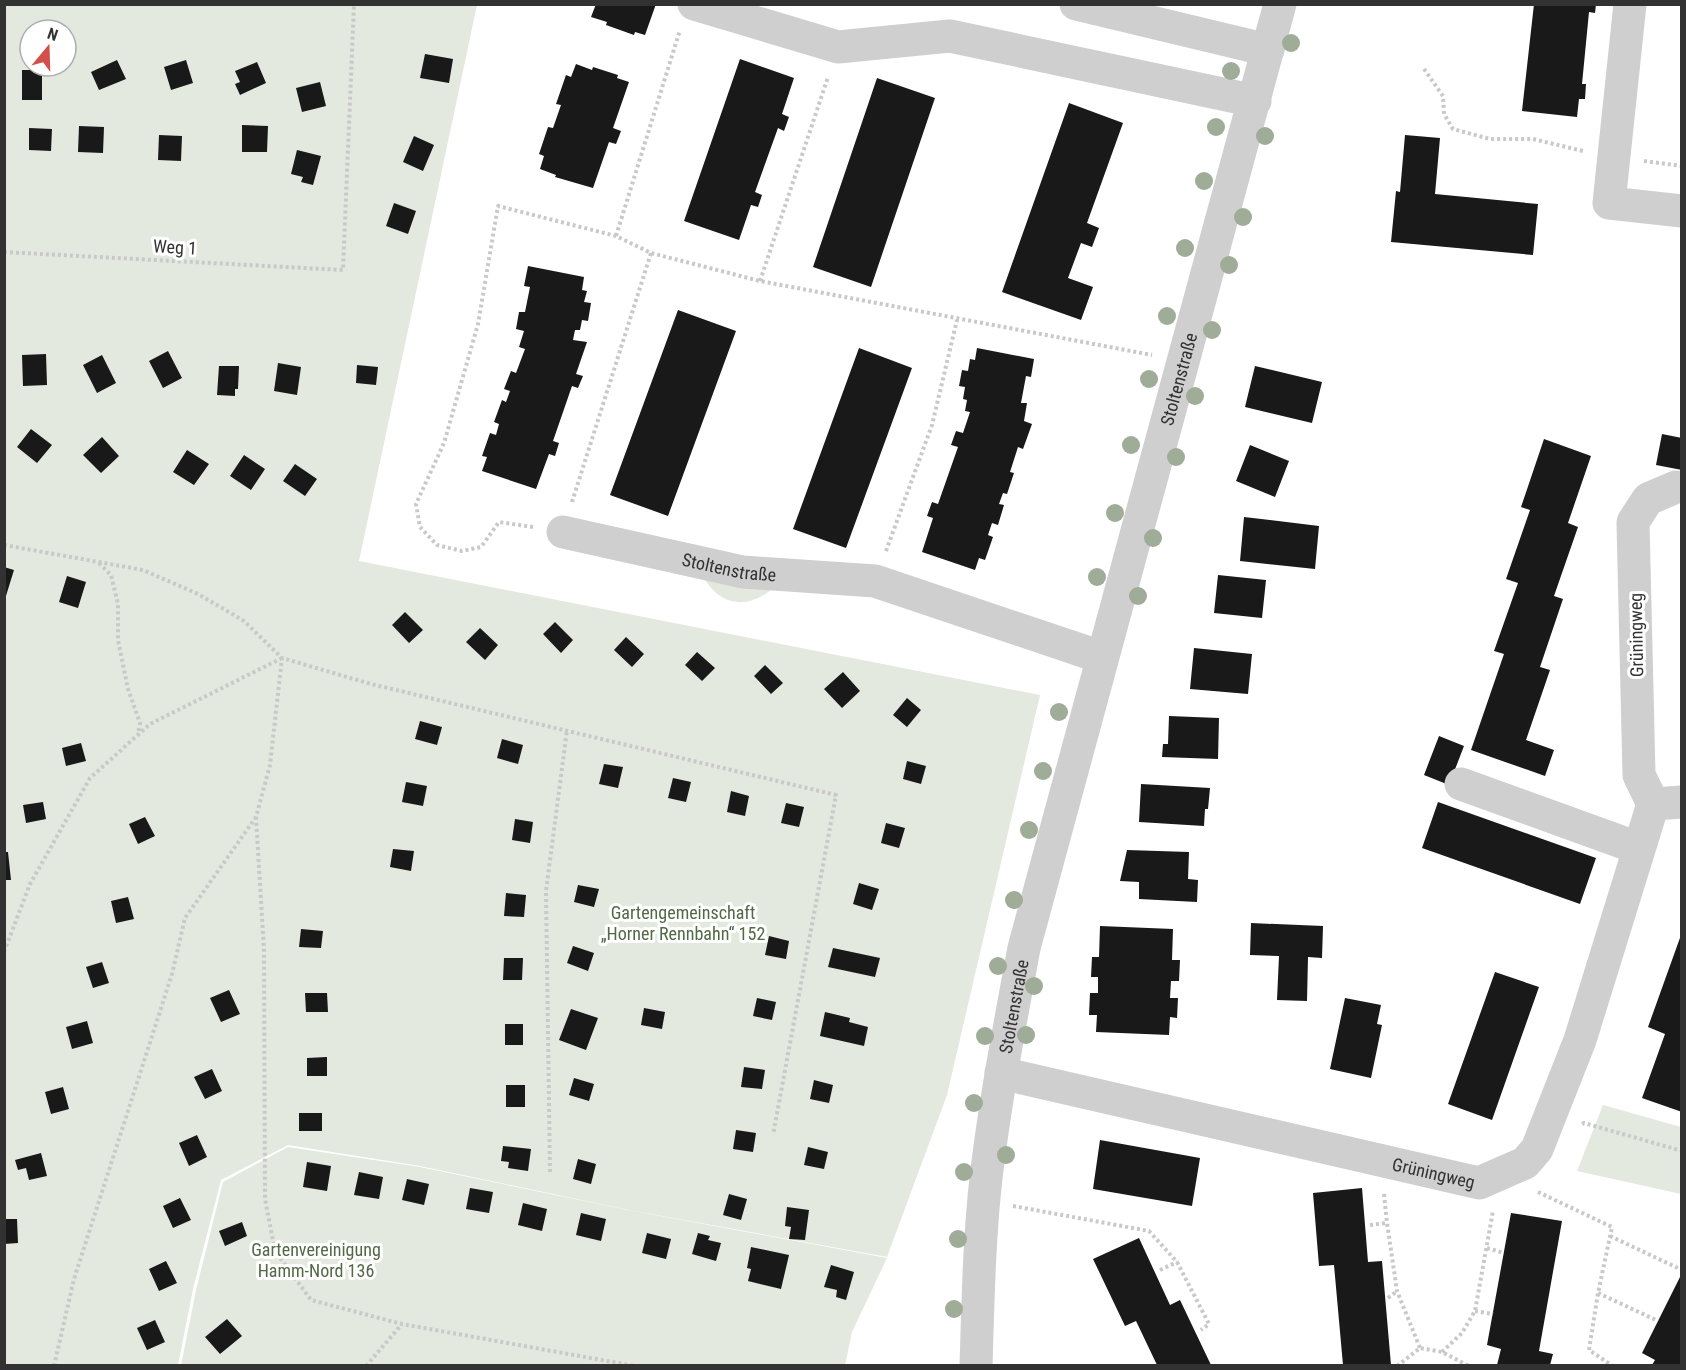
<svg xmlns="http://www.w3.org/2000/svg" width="1686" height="1370" font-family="'Roboto Condensed',sans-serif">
<rect width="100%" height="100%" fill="#fff"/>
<path fill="#e3e9df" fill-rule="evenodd" d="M5,5H477L359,561L1040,695L947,1095L887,1257L629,1210L420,1166L288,1145L221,1180L193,1289L178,1365L5,1366ZM30,30H66V66H30Z
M700,570L778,583C750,613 716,607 700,570Z
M1603,1105L1681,1127V1194L1577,1171Z
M288,1147L420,1167L628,1210L887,1258L852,1332L845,1365L181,1366L196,1290L223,1182Z"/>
<path fill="#191919" d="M596,4H656L645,35L635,32L634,35L606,25L607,22L591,17Z
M1534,4H1596L1595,13L1589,12L1582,84H1586L1585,99H1579L1577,117L1522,111Z
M425,54L453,59L449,83L420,78Z
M740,59L794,78L782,114L789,117L784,131L778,128L755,192L762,195L758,207L751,205L739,240L684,221Z
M117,60L126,79L99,90L91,72Z
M186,60L193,83L171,90L164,67Z
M257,62L266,83L240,95L235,84L240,82L235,71Z
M576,64L592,70L593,67L618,75L617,78L629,82L613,128L621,131L616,144L609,142L593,188L555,177L556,175L540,169L544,156L539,154L548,127L553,128L561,105L556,104L566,75L571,77Z
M22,70H42V100H22Z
M877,78L935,98L871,287L813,267Z
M320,82L326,106L302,112L296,88Z
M1069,103L1123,123L1087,223L1099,228L1092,247L1081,243L1068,278L1093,287L1081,320L1002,292Z
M242,125L268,126L267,152H242Z
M79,126L104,127L103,153L78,152Z
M29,128L52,129L51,151L29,150Z
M159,135L182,136L181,161L158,160Z
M1405,135L1440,138L1435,194L1538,204L1533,255L1391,242L1396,191L1400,192Z
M414,136L434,145L423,171L403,162Z
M297,150L321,156L313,185L301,182L303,177L291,174Z
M394,203L416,211L408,234L386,226Z
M528,266L584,277L582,290L587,291L584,302L591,303L588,321L582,320L580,330H575L573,340L587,342L576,374L583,376L578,388L572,386L553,441L559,443L555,456L549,454L536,489L482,471L487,457L482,456L490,433L496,435L499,424L494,422L502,400L506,402L510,391L504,389L511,371L516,373L525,349L519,347L524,331L516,329L519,312H525L530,287L524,286Z
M678,310L736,331L668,516L610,495Z
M859,348L912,368L846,548L793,529Z
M977,348L1034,359L1031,377L1026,376L1021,403H1027L1024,421L1032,424L1023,449L1018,447L1010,472L1014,473L1007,494L1003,493L999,504L1004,505L998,525L992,523L988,535L993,537L985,560L979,558L975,570L922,552L933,518L927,516L932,502L938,504L958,447L951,445L956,431L963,433L970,412L965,411L967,400L963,399L965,387L959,386L962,370L968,371L970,359L975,360Z
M168,351L182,378L163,388L149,361Z
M46,354L47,385L23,386L22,355Z
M102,355L116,383L97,393L83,365Z
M278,363L301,367L297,395L274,391Z
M357,365L378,367L376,385L356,383Z
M219,366H239L238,389H235V396L217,395Z
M1255,366L1322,382L1312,423L1245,407Z
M31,429L52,445L37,463L17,447Z
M1662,434L1682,438V470L1656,465Z
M102,437L119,456L101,473L83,455Z
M1544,439L1591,456L1568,523L1578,527L1554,596L1563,599L1540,667L1550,670L1526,740L1554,750L1545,776L1471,750L1504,654L1494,651L1518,583L1506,579L1530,510L1521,507Z
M1250,445L1289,461L1275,497L1236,481Z
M187,450L209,464L194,485L173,472Z
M244,455L265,469L251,490L230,476Z
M295,464L317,479L305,496L283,481Z
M1244,517L1319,526L1315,569L1240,561Z
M4,567L14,570L5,599H4Z
M1218,575L1266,580L1262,618L1214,613Z
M67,576L86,582L78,608L59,602Z
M405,612L423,630L409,643L392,625Z
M555,622L573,640L561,653L543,634Z
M480,628L498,645L485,660L466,642Z
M626,637L644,654L632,667L614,650Z
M1194,648L1252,654L1248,694L1190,689Z
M697,652L715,668L702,681L685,665Z
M765,665L783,683L771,694L754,676Z
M843,672L860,691L842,708L824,689Z
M907,698L921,710L907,727L893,715Z
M1169,716L1219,718L1218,759L1162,757L1163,744H1168Z
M420,721L442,727L437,745L415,739Z
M1439,736L1464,746L1449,785L1424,775Z
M502,739L523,745L518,764L497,758Z
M81,743L86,761L66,766L62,748Z
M907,761L926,766L921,784L903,779Z
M604,764L623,767L618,788L599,784Z
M673,778L691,782L686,802L668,798Z
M406,782L427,786L423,806L402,802Z
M1141,784L1210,788L1208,809H1205L1204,826L1139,822Z
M731,791L749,796L745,816L727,812Z
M43,802L46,819L26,823L23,805Z
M1438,802L1596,858L1580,904L1422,848Z
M786,803L804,807L799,827L781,823Z
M145,817L155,836L138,844L129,824Z
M515,819L533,822L530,843L512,840Z
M886,823L905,828L899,848L881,843Z
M393,849L414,851L411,871L390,867Z
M1127,850L1189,852L1188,879L1198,880L1197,902L1139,899V882L1120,881Z
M4,852H8L11,880H4Z
M859,883L879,889L872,910L853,904Z
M578,885L599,889L594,907L574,902Z
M506,893L526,895L524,917L504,916Z
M128,897L134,919L116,923L111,901Z
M1251,923L1323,926L1322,958L1308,957L1307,1001L1277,1000L1279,956L1250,955Z
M1100,926L1173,929L1172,960H1180L1179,981H1171L1170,998H1178L1177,1018L1170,1017L1169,1035L1096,1032L1097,1015H1089L1090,993H1098V977H1091L1092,957H1099Z
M301,929L323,931L321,948L299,947Z
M1681,935H1682V1112L1642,1098L1665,1034L1648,1027Z
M769,936L789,941L786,959L765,955Z
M573,946L594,953L588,971L567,963Z
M833,948L880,958L875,977L828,967Z
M504,958H523L522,980H503Z
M102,962L109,983L93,988L86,967Z
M1495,972L1539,987L1492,1120L1448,1104Z
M229,990L240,1014L221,1022L210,998Z
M305,993H327L328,1012H306Z
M757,998L776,1002L772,1020L753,1016Z
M1345,998L1381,1005L1377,1024L1382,1025L1371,1078L1330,1069Z
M644,1008L665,1012L662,1029L641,1025Z
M571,1009L598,1018L586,1050L559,1040Z
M825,1012L850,1018L849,1022L868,1027L864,1046L820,1036Z
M87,1021L93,1043L72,1049L66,1027Z
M505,1024H523V1045H505Z
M327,1057V1076H307V1058Z
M744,1067L765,1070L762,1089L741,1087Z
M212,1069L222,1091L205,1099L194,1077Z
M574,1078L594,1084L589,1101L569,1095Z
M814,1080L833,1085L829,1103L810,1099Z
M506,1085H525V1107H506Z
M63,1087L69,1109L51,1114L45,1092Z
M299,1113H322V1131H299Z
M736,1130L756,1133L753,1152L733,1149Z
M197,1135L207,1157L189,1166L179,1143Z
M1100,1140L1200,1158L1192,1206L1093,1189Z
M503,1146L531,1149L528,1171L508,1168L509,1162L501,1161Z
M808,1147L828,1152L824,1169L804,1165Z
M41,1153L47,1176L29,1180L26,1168L18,1170L15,1160Z
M578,1159L596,1164L591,1184L573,1179Z
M307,1162L331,1166L327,1191L303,1187Z
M359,1172L383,1177L379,1199L354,1195Z
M407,1179L429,1184L424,1205L402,1200Z
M470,1188L493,1192L489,1213L466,1209Z
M1362,1188L1368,1262L1382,1261L1391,1365H1343L1334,1265L1319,1266L1313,1193Z
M729,1194L747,1199L741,1220L723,1215Z
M180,1198L191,1220L173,1228L163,1206Z
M523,1203L547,1209L542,1231L518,1225Z
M787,1207L809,1210L805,1240L789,1239L791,1227L785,1226Z
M581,1213L606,1219L601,1241L576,1235Z
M1511,1213L1562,1221L1539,1351L1553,1354L1550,1365H1497L1501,1349L1487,1345Z
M4,1219H17L18,1243L4,1244Z
M242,1222L247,1236L225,1246L219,1231Z
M647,1233L671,1239L666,1259L642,1253Z
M698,1233L710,1236L708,1240L721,1243L716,1261L692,1254Z
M1139,1238L1170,1305L1180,1300L1211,1365H1157L1136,1321L1125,1326L1093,1259Z
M751,1247L789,1255L781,1289L748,1281L751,1269L747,1268Z
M166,1261L177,1283L159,1291L149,1269Z
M831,1265L854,1272L846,1300L836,1297L837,1290L824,1287Z
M1682,1273V1365H1652L1655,1360L1642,1353Z
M227,1319L242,1336L220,1354L205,1337Z
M155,1320L165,1342L147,1350L137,1328Z"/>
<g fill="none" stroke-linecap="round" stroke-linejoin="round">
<path stroke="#c9c9c9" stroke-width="4" stroke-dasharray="3 3" stroke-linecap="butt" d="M1424,69L1443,96L1444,114L1453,129L1490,139H1533L1583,151
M1644,161L1682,166
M616,236L680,30
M4,252L343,270L354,4
M760,281L828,77
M572,502L651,253
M533,527L499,522L481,547L462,551L437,545L420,527L416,504L444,443L478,324L498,206L616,236L651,253L760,281L1152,355
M4,545L143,570L198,594L244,621L282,658L371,684L836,795L773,1135
M886,551L932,425L957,320
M99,563L111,575L118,604V640L128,689L140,723L138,734
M256,817L264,950L265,1199L275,1251L311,1300L402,1324L635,1366
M4,952L30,884L90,778L150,724L282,658
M1582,1124L1584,1123L1682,1151
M550,1172L546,891L567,730
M1538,1192L1612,1227L1598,1293L1589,1350L1613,1366
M1384,1194L1387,1223
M1013,1206L1149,1231L1177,1262L1209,1324L1201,1330
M1370,1225L1387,1223L1397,1291L1420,1348
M1610,1236L1682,1270
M1487,1248L1504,1253
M1160,1270L1177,1262
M1598,1293L1658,1321
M1388,1298L1397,1291
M1475,1311L1493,1314
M1442,1352L1462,1333L1475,1311L1493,1211
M54,1366L74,1279L172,974L185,918L256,817L270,765L282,658
M366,1366L402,1324
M1397,1366L1420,1348L1442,1352L1469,1366"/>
<g stroke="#cfcfcf" stroke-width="33">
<path d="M694,4L838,47L950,36L1255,101"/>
<path d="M1076,4L1268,50"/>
<path d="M1630,4L1609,203L1682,211"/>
<path id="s1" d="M563,532L743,572L875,581L1101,657"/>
<path d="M1461,784L1638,848"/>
<path d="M1653,804L1639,775L1633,522L1648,499L1676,487"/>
<path id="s2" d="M1001,1073L1479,1183L1525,1163L1537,1149L1580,1040L1653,804L1682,802"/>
<path id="s3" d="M976,1366C978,1303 979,1240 986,1178C995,1101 1010,1024 1024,948L1280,4"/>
</g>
</g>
<g fill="#9fac98">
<circle cx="1291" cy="43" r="9"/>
<circle cx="1231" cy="71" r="9"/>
<circle cx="1216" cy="127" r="9"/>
<circle cx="1265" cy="136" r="9"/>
<circle cx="1204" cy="181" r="9"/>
<circle cx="1243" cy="217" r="9"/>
<circle cx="1185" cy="248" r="9"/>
<circle cx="1229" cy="265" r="9"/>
<circle cx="1167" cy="316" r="9"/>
<circle cx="1212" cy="330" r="9"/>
<circle cx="1149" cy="379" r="9"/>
<circle cx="1195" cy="396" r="9"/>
<circle cx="1131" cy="445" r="9"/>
<circle cx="1176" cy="457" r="9"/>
<circle cx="1115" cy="513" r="9"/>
<circle cx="1153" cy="538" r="9"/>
<circle cx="1097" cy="577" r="9"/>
<circle cx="1138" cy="596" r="9"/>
<circle cx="1059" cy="712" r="9"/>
<circle cx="1043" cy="771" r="9"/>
<circle cx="1029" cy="830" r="9"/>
<circle cx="1014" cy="900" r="9"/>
<circle cx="998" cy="966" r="9"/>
<circle cx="1034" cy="986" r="9"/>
<circle cx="1026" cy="1035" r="9"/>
<circle cx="985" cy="1036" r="9"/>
<circle cx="974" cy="1103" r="9"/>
<circle cx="1006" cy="1155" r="9"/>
<circle cx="964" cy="1172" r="9"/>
<circle cx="958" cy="1239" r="9"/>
<circle cx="954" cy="1309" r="9"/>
</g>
<g text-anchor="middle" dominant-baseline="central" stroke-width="6" stroke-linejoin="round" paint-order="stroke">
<g font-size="18" fill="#323232" stroke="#fff">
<text transform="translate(175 247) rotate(3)">Weg 1</text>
<text stroke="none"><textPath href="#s3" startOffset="1011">Stoltenstraße</textPath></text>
<text stroke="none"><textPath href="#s1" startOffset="170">Stoltenstraße</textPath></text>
<text transform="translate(1636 635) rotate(-91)">Grüningweg</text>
<text stroke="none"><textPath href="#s3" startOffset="362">Stoltenstraße</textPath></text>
<text stroke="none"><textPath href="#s2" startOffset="444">Grüningweg</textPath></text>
</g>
<g font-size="18" fill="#516944" stroke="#fff">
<text x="683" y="912">Gartengemeinschaft<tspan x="683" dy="21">„Horner Rennbahn“ 152</tspan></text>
<text x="316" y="1249">Gartenvereinigung<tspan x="316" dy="21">Hamm-Nord 136</tspan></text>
</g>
</g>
<rect width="1686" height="1370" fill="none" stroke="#323232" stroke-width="12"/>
<g transform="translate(48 48) rotate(19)"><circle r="28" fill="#ffffff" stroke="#adadad" stroke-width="1.5"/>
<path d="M0-4.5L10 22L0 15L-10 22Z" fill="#d1504b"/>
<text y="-9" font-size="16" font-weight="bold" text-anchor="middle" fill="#323232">N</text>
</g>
</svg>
